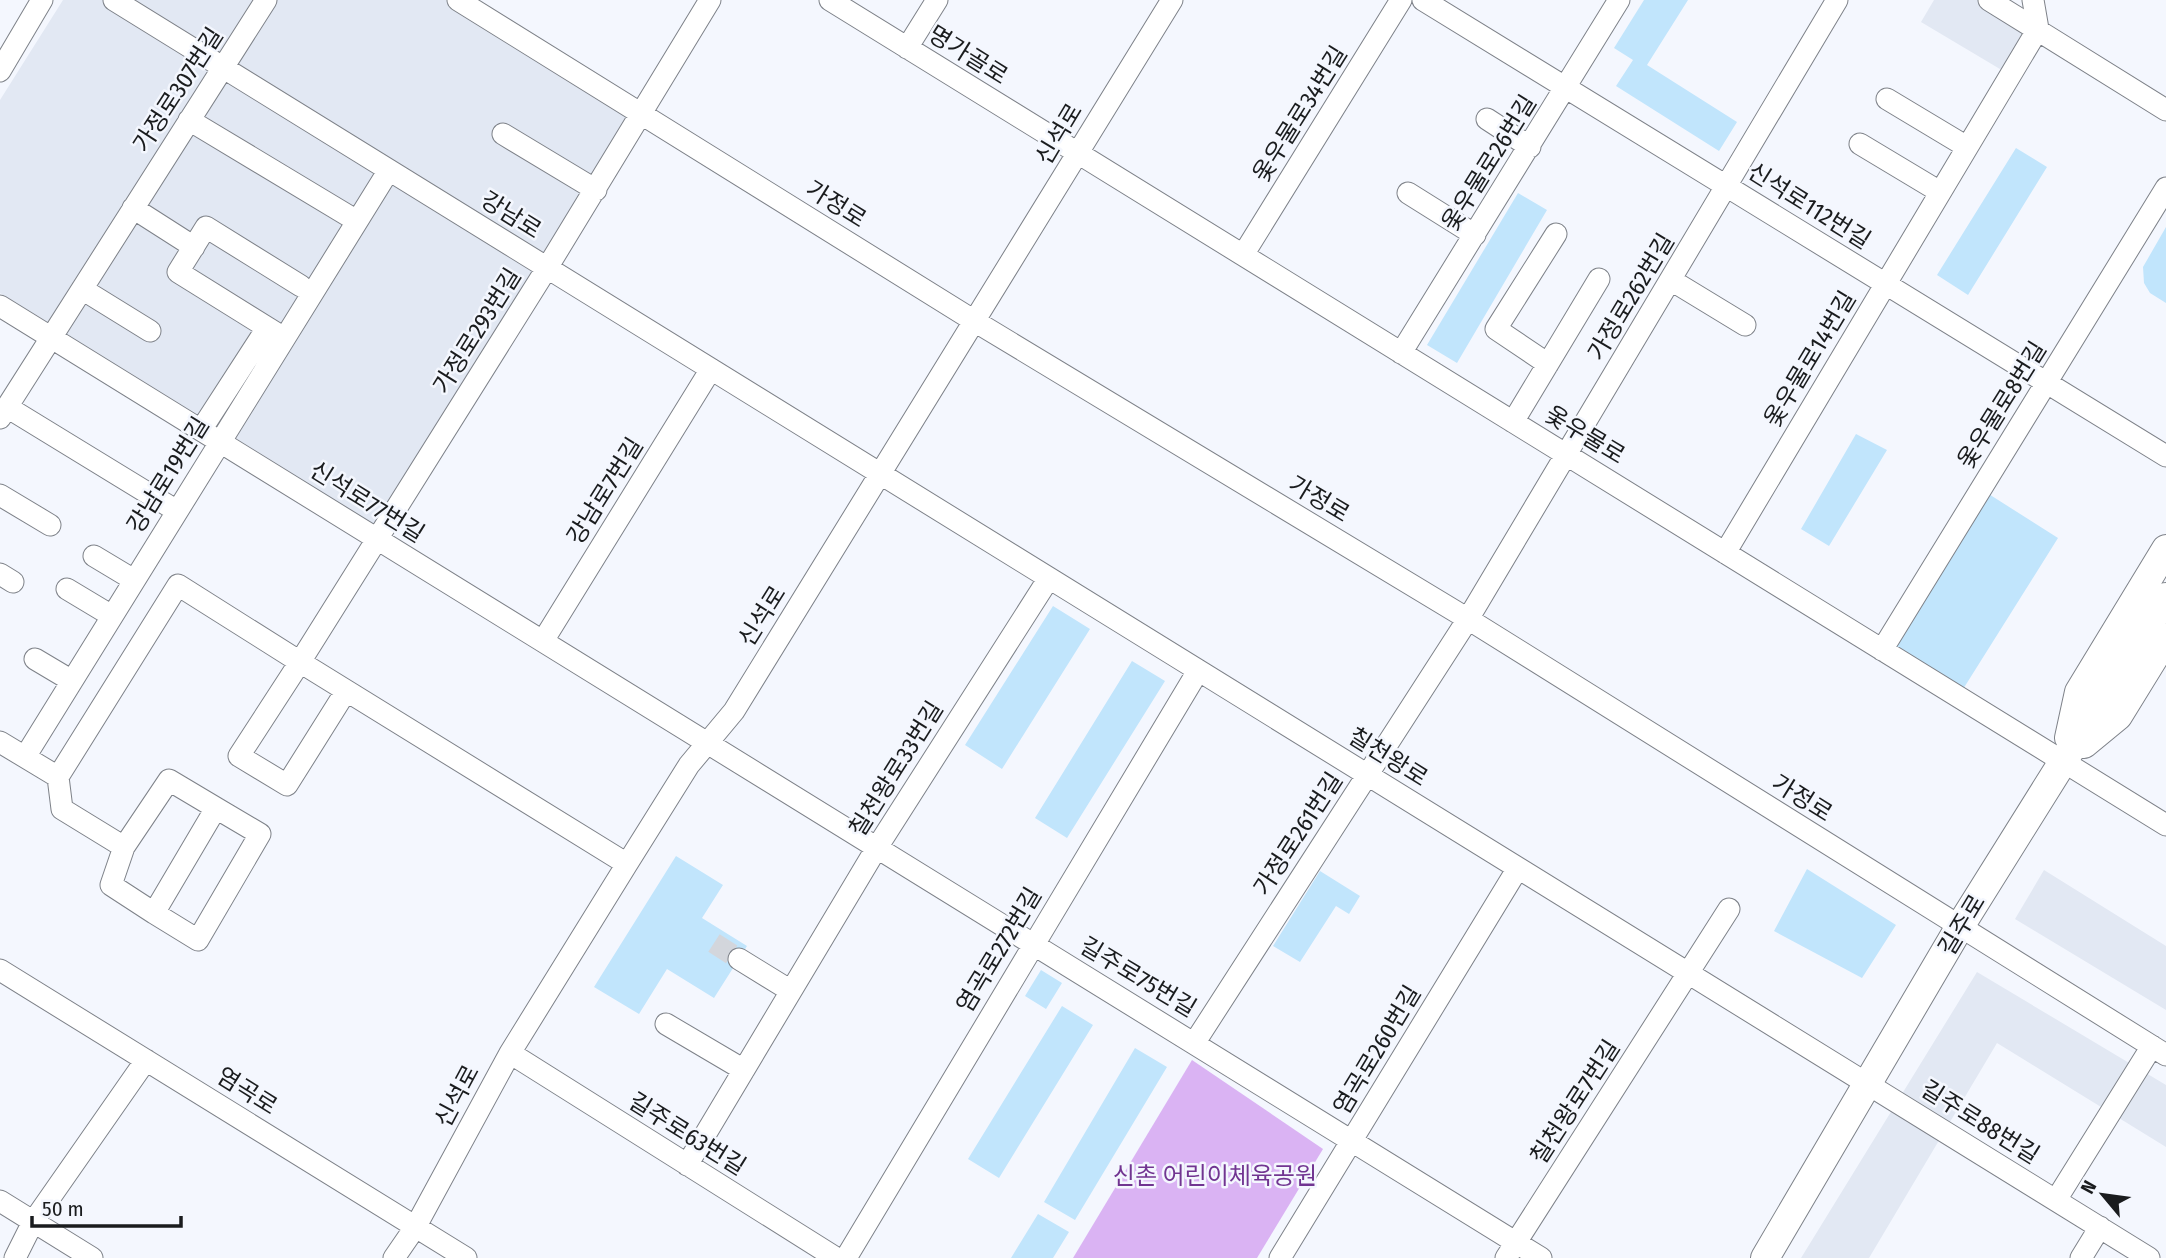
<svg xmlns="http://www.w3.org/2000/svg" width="2166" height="1258" font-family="'Fira Sans Condensed','Noto Sans KR',sans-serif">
<rect width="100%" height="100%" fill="#f4f7fe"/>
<path fill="#e2e8f3" d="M63,0H446L634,116L378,529L0,293V100Z
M1934,0H1989L2038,29L2010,75L1921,22Z
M2044,870L2166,946V1010L2015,919Z
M1977,972L2166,1085V1147L1997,1043L1869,1258H1801Z"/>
<path fill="#dab3f3" d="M1192,1060L1323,1149L1257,1258H1073Z"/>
<path fill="#c1e5fc" d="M1644,0H1688L1647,65L1737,122L1719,151L1616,86L1633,60L1614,48Z
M2016,148L2047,167L1968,295L1937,275Z
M1518,193L1547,210L1457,363L1427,345Z
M2166,227V303L2150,293L2144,283L2143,267Z
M1856,434L1887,450L1829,546L1801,529Z
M1984,491L2058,538L1960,694L1887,649Z
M1053,606L1090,629L1002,769L965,745Z
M1132,661L1165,681L1067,838L1035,818Z
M676,856L723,885L702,918L747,946L714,998L667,969L639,1014L594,987Z
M1807,869L1896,925L1862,978L1774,931Z
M1320,871L1360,896L1349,914L1336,906L1300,962L1273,946Z
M1041,970L1062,983L1046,1009L1025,996Z
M1062,1006L1093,1025L999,1178L968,1159Z
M1135,1048L1167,1067L1075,1220L1044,1202Z
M1038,1214L1069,1232L1053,1258H1011Z"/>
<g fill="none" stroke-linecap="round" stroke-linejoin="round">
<path stroke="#d3d6dc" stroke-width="21" stroke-dasharray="21 10" stroke-linecap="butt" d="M714,943L739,959"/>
<defs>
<path id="minor" d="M114,0L2149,1258
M458,0L976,322L1468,619L2166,1055
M830,0L2166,825
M1423,0L2166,456
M1989,0L2166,110
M907,48L937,0
M0,71L42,0
M1887,99L1967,147
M1487,119L1530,147
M189,120L357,221
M503,134L596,190
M1860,144L1940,192
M1408,193L1475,235
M133,208L194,247
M1243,255L1401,0
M1671,280L1745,325
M82,289L150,331
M0,306L1541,1258
M284,338L178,272L206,227L301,286
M1401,353L1619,0
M1548,364L1496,329L1556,234
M7,407L177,511
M0,418L266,0
M1513,422L1599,279
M201,430L267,328
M0,495L50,525
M1725,553L2038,29L2033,0
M94,556L134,580
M0,574L13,582
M67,589L112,616
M543,641L711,369
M1882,650L2166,188
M35,659L72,681
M0,742L58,777L178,585L300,662L239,756L287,785L346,691
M25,757L389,170
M58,777L62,809L124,847L111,885L154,913L216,808L169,780L124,847
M627,864L300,662L547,268L710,0
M154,913L198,940L260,834L216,808
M739,959L791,991
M0,970L466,1258
M666,1024L744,1070
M1195,1042L1468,619L1837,0
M510,1053L836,1258
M687,1165L876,849L1049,578
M2056,1200L2152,1046
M0,1201L92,1258
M15,1258L33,1222L146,1060
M394,1258L416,1226L510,1053L627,864L689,765L734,711L1172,0
M846,1258L1198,671
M1280,1258L1518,868
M1506,1258L1729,909
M2081,1258L2100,1227"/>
<path id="major" d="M2069,738L2079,692L2166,549
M2084,744L2118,716L2166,638
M1765,1258L1959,928L2166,597"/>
</defs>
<use href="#minor" stroke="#7e8289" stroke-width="23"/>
<use href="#major" stroke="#7e8289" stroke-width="30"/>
<use href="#minor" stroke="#fff" stroke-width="21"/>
<use href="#major" stroke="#fff" stroke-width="28"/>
</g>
<g text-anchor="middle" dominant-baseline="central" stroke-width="5" stroke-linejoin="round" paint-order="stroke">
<g font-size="24" fill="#1a1c1e" stroke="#f4f7fe">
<text transform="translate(968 55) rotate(32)">명가골로</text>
<text transform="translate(178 90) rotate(-57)">가정로307번길</text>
<text transform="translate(1300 114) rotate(-58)">옻우물로34번길</text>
<text transform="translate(1059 134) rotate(-59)">신석로</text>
<text transform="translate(1489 163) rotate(-58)">옻우물로26번길</text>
<text transform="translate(836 204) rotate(32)">가정로</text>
<text transform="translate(1809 206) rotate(32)">신석로112번길</text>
<text transform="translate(511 215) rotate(32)">강남로</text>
<text transform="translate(1631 297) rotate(-59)">가정로262번길</text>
<text transform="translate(477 331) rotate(-58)">가정로293번길</text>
<text transform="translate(1810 359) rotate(-59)">옻우물로14번길</text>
<text transform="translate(2002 405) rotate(-58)">옻우물로8번길</text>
<text transform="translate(1585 435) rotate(31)">옻우물로</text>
<text transform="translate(168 475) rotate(-58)">강남로19번길</text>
<text transform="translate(605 491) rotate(-58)">강남로7번길</text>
<text transform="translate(1319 499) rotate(31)">가정로</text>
<text transform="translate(367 502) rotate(32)">신석로77번길</text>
<text transform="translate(762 616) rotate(-58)">신석로</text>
<text transform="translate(1388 757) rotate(32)">칠천왕로</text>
<text transform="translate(896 769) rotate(-58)">칠천왕로33번길</text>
<text transform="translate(1802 798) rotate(32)">가정로</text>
<text transform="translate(1298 834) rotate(-57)">가정로261번길</text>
<text transform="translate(1962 925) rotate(-59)">길주로</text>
<text transform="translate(999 950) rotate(-59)">염곡로272번길</text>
<text transform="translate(1138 977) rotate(31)">길주로75번길</text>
<text transform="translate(1377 1050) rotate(-59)">염곡로260번길</text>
<text transform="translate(247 1091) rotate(32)">염곡로</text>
<text transform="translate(457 1096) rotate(-62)">신석로</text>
<text transform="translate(1575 1102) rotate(-57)">칠천왕로7번길</text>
<text transform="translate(1980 1122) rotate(32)">길주로88번길</text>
<text transform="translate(687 1134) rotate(32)">길주로63번길</text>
</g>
<g font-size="24" fill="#713591" stroke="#f4f7fe">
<text x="1215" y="1176">신촌 어린이체육공원</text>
</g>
</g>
<g transform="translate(2103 1195) rotate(299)" stroke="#f4f7fe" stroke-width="5" paint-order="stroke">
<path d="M0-5L12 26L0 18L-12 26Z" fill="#1a1c1e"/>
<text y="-10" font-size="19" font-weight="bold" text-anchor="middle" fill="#1a1c1e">N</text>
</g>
<path d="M32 1216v10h149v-10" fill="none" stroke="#1a1c1e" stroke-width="3.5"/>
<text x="42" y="1216" font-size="21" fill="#1a1c1e" stroke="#f4f7fe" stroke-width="5" paint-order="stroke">50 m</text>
</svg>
